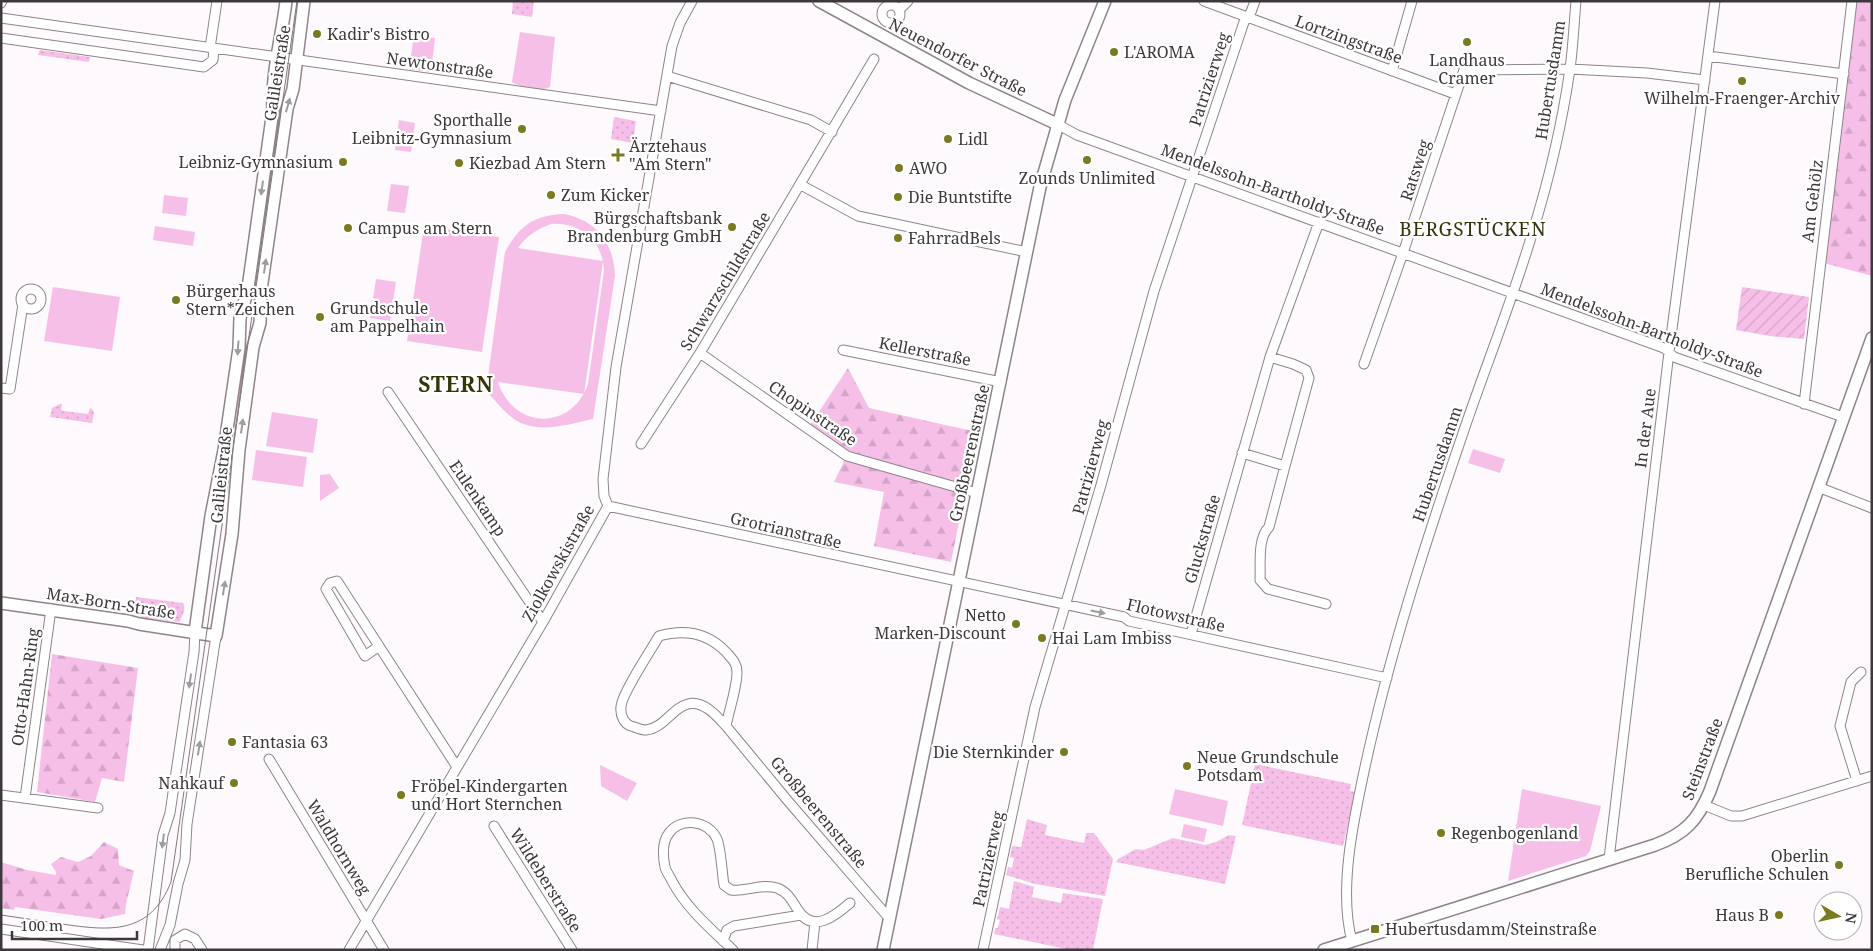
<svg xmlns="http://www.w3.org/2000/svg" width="1873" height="951" font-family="'Noto Serif',serif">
<defs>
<pattern id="grass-dots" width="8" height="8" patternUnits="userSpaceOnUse" patternTransform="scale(1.25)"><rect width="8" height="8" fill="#f6bfe8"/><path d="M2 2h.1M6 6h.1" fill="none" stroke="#d4a5c8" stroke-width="1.8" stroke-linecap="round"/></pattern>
<pattern id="forest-firs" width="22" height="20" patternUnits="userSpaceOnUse" patternTransform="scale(1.25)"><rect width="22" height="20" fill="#f6bfe8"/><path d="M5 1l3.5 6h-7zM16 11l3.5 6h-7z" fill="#d4a5c8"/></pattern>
<pattern id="garden-furrows" width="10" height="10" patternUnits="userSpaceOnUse" patternTransform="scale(1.25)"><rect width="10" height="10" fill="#f6bfe8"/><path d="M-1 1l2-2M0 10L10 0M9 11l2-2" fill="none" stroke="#d4a5c8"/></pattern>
</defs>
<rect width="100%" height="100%" fill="#fef9fd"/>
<path fill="url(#grass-dots)" d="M513,1H534L532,17L512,14Z
M40,50L90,57L89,62L38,55Z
M614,117L636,121L633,143L611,139Z
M60,404H62L61,410L64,411L88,414L90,408L92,409L94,413L92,423L50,417L52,408Z
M136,597L183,603C187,610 181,616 180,622L142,618L135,608Z
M1255,764L1351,784L1350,791L1355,792L1343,846L1242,825Z
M1027,819L1047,825L1045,835L1084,843L1086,833H1094L1113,859L1105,896L1035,884L1006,875L1008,867L1012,868L1014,858L1010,857L1012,846L1021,847Z
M1229,835L1236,836L1225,884L1116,862L1118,859L1136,849L1144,850L1173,838L1205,845L1216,842Z
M1014,881L1034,887L1032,897L1061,903L1063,893L1103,899L1093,950H1071L994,934L995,928H998L1000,920L997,919L1000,907L1009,909Z"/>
<path fill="url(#forest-firs)" d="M1852,1H1872V276L1820,262Z
M848,368L869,408L977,432L951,562L874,546L884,492L834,482L848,453L810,425Z
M52,654L138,668L124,782L102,778L95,802L37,792Z
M104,842L118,849L119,865L134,871L126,904L125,914L101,919L15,907L14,910L1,908V862L27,870L56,875V872L51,864L61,857L78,862L91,856Z"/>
<path fill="#f6bfe8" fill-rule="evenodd" d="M520,32L555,37L550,87C541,92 521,88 512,82Z
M414,35L435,38L431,72L409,69Z
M399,120L415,123L411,152L395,150Z
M391,184L409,186L405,213L387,211Z
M164,195L188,198L186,216L162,213Z
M564,214C596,220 614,243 615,276L593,419C569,424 541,434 517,421C505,414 496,401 486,391L505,252C519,226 534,215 564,214ZM551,224C581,222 603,241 604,271L588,384C571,432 513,429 498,382L584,394L603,261L518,248C526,236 537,229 551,224Z
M155,226L195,232L193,246L153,240Z
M424,226L499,237L482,352L407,341Z
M376,279L396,282L390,321L370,318Z
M53,287L120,297L112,351L44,341Z
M272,412L318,419L313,453L266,446Z
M1473,449L1505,459L1500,473L1468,463Z
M256,450L307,457L303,487L252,480Z
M330,474L339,488L320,501V475Z
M600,765L637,783L627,801L601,786Z
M1175,789L1228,801L1223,826L1169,814Z
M1522,789L1601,806L1590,851L1586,856L1508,881Z
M1184,824L1207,829L1204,842L1181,837Z"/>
<path fill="url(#garden-furrows)" d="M1742,287L1809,297L1804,339L1770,336L1736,330Z"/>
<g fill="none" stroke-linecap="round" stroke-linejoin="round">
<defs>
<path id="minor" d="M1204,1L1455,94
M1,3L2,1
M882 14a9 9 0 1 1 18 0a9 9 0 1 1-18 0Z
M899,10L908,1
M1,18L661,111
M1,38L204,67L213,60L214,48
M210,48L217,1
M1708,56L1844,74
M1392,71L1412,1
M667,76L811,120L832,132
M1057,124L1077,135L1664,348L1674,357L1843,417
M801,185L858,216L1027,252
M21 299a10 10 0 1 1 20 0a10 10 0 1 1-20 0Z
M843,350L1001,382
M700,353L847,456L977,493
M1364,364L1403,253L1464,70L1570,69L1647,73L1705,80
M1,388L10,389L23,304
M388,392L543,622
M1804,404L1852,1
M641,444L700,353L874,59
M1242,453L1285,466L1309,378L1306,370L1293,364L1270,357
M1285,466L1269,527C1257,539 1261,564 1260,580L1268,589L1326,604
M1818,487L1872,508
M608,506L1124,617L1129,621L1387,678
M1191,634L1270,357L1319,222
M379,646L365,656L326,589L330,583L337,581L457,767
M726,726C717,716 703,700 688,704C672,708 664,728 646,730C641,730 635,727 631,726C624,724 620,715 621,707C621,695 651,650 659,636C684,629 707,632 726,652C732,659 737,663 737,672C737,688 729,710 726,726L788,801L889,918
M269,759L384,950
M1857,781L1840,726L1851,682L1861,672
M1,795L98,808
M25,798L51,609
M1704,805L1731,816H1742L1872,776
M494,826L572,950
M1609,859L1669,352L1715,1
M1,929L143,950
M723,941L727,930L734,926L801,915
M1352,941C1338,890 1354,818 1365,767C1389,656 1424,547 1461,439C1484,370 1512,302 1533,231C1549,179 1562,124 1570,69C1573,47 1574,24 1576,1
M148,950L163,835L170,813L175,779L194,652L195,632
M160,950L170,925L178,884L185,860L187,824L216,636
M175,950V940L185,934L195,939L202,950
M349,950L543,622L608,506L604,496L603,479L616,367L672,46L680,23L692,1
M733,950C710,928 687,909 672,881C670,876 666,872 665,867C663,857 662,842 669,833C681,817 708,820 717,839C721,849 722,873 724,885L731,890C746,892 762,883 777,888C788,892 792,901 798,910C813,934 835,916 850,903
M812,950L815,922
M983,950L1035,707L1101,485L1154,291L1244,22L1251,12L1255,1"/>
<path id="tertiary" d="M819,1L969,83L1057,124
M1,603L128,621L139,624L216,636L232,534L239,450L253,347L260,323L261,290L287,109L293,89L304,1
M195,632L211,516L224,450L239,348L240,318L248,288L273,110C271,73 282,37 286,1
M883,950L1040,187L1065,100L1105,1
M1324,950L1655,845C1685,834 1698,820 1710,791L1872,338"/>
</defs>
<use href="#minor" stroke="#8f848c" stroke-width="11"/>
<use href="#tertiary" stroke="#8f848c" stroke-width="14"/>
<use href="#minor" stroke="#fff" stroke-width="9"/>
<use href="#tertiary" stroke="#fff" stroke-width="11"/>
<path stroke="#807b7e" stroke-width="1" d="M1,915C21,918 42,921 62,924C110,931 150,935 171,882L297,1"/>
</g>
<defs><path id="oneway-solid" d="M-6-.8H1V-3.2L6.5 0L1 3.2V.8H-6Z" transform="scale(1.25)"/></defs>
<g fill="#9e9c9d">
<use href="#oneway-solid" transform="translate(288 105) rotate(-74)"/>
<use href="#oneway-solid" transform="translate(262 188) rotate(98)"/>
<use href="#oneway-solid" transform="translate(265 266) rotate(-82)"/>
<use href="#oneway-solid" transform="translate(238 348) rotate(94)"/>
<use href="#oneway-solid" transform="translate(242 426) rotate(-82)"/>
<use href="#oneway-solid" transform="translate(224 588) rotate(-81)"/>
<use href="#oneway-solid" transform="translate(1098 612) rotate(12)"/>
<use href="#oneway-solid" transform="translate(190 681) rotate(98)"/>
<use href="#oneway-solid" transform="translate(199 748) rotate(-81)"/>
<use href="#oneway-solid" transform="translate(163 841) rotate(97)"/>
</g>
<g fill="#7a7a22" stroke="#fff" stroke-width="2">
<circle cx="317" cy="34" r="5"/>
<circle cx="1467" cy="42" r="5"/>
<circle cx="1114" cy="52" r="5"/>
<circle cx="1742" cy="81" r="5"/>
<circle cx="522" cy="129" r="5"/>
<circle cx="948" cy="139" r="5"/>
<path d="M615.5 147.5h5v5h5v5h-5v5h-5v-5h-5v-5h5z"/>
<circle cx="1087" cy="160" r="5"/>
<circle cx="343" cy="162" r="5"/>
<circle cx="459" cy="163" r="5"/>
<circle cx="899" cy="168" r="5"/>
<circle cx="551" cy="195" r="5"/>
<circle cx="898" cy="197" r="5"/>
<circle cx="732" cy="227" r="5"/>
<circle cx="348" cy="228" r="5"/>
<circle cx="898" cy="238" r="5"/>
<circle cx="176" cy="300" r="5"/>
<circle cx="320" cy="317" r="5"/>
<circle cx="1016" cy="624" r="5"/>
<circle cx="1042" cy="638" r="5"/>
<circle cx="232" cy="742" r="5"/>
<circle cx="1064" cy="752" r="5"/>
<circle cx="1187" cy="766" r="5"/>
<circle cx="234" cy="783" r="5"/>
<circle cx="401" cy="795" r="5"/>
<circle cx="1441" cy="833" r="5"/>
<circle cx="1839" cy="865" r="5"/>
<circle cx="1779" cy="915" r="5"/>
<rect x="1370" y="924" width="10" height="10" rx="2.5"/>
</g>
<g text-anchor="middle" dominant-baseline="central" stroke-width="4.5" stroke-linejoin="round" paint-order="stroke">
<g font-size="16" fill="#3d383b" stroke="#fff" text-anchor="start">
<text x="327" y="34">Kadir's Bistro</text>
<text x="1124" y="52">L'AROMA</text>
<text x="1467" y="60" text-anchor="middle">Landhaus<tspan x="1467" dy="18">Cramer</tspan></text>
<text x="1742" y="98" text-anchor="middle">Wilhelm-Fraenger-Archiv</text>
<text x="512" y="120" text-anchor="end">Sporthalle<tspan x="512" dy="18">Leibnitz-Gymnasium</tspan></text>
<text x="958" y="139">Lidl</text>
<text x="629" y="146">Ärztehaus<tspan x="629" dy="18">"Am Stern"</tspan></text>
<text x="333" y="162" text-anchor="end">Leibniz-Gymnasium</text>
<text x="469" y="163">Kiezbad Am Stern</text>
<text x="909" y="168">AWO</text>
<text x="1087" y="178" text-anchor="middle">Zounds Unlimited</text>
<text x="561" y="195">Zum Kicker</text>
<text x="908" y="197">Die Buntstifte</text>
<text x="722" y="218" text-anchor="end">Bürgschaftsbank<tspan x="722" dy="18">Brandenburg GmbH</tspan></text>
<text x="358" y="228">Campus am Stern</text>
<text x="908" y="238">FahrradBels</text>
<text x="186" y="291">Bürgerhaus<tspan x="186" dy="18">Stern*Zeichen</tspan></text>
<text x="330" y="308">Grundschule<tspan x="330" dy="18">am Pappelhain</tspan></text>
<text x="1006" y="615" text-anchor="end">Netto<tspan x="1006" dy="18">Marken-Discount</tspan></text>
<text x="1052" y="638">Hai Lam Imbiss</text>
<text x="242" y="742">Fantasia 63</text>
<text x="1054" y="752" text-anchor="end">Die Sternkinder</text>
<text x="1197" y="757">Neue Grundschule<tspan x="1197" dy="18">Potsdam</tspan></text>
<text x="224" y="783" text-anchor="end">Nahkauf</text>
<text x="411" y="786">Fröbel-Kindergarten<tspan x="411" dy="18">und Hort Sternchen</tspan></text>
<text x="1451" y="833">Regenbogenland</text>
<text x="1829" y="856" text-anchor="end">Oberlin<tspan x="1829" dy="18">Berufliche Schulen</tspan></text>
<text x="1769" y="915" text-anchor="end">Haus B</text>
<text x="1385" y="929">Hubertusdamm/Steinstraße</text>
</g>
<g font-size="16" fill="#3d383b" stroke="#fff">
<text transform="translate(1349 39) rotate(20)">Lortzingstraße</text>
<text transform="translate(958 57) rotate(27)">Neuendorfer Straße</text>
<text transform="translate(440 65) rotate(8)">Newtonstraße</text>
<text transform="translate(277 73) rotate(-81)">Galileistraße</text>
<text transform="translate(1209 79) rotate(-72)">Patrizierweg</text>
<text transform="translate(1550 80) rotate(-81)">Hubertusdamm</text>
<text transform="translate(1415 170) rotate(-72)">Ratsweg</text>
<text transform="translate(1273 189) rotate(20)">Mendelssohn-Bartholdy-Straße</text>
<text transform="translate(1812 201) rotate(-83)">Am Gehölz</text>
<text transform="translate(725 281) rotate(-59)">Schwarzschildstraße</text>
<text transform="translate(1652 330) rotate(21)">Mendelssohn-Bartholdy-Straße</text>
<text transform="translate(925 351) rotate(11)">Kellerstraße</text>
<text transform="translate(813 413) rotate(34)">Chopinstraße</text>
<text transform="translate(1645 428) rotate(-83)">In der Aue</text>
<text transform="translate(969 453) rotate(-78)">Großbeerenstraße</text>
<text transform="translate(1437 464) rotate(-71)">Hubertusdamm</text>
<text transform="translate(1090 467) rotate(-75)">Patrizierweg</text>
<text transform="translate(221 475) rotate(-84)">Galileistraße</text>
<text transform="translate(478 498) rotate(56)">Eulenkamp</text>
<text transform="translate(786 530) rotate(13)">Grotrianstraße</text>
<text transform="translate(1202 539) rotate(-74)">Gluckstraße</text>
<text transform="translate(558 563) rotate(-61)">Ziolkowskistraße</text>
<text transform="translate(111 603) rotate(9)">Max-Born-Straße</text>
<text transform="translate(1176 615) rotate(13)">Flotowstraße</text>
<text transform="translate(25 687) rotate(-82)">Otto-Hahn-Ring</text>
<text transform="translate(1702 759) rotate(-69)">Steinstraße</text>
<text transform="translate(819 812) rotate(50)">Großbeerenstraße</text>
<text transform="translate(339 847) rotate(59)">Waldhornweg</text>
<text transform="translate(988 859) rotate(-78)">Patrizierweg</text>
<text transform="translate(546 880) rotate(58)">Wildeberstraße</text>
</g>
<g font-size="19" letter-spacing="1" fill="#35350b" stroke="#fff">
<text x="1473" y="229">BERGSTÜCKEN</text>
</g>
<g font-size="21" font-weight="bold" letter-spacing="1" fill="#35350b" stroke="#fff">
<text x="456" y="384">STERN</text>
</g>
</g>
<rect width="1873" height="951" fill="none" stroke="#3d383b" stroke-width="5"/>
<g transform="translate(1838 916) rotate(99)"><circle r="24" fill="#ffffff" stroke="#b1afb1"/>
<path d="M0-4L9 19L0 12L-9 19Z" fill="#7a7a22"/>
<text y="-8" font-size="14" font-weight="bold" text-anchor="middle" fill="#3d383b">N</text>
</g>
<path d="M12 931v8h125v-8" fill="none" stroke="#3d383b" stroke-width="2.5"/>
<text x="20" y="931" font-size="15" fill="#3d383b" stroke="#ffffff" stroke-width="4" paint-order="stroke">100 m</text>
</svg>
